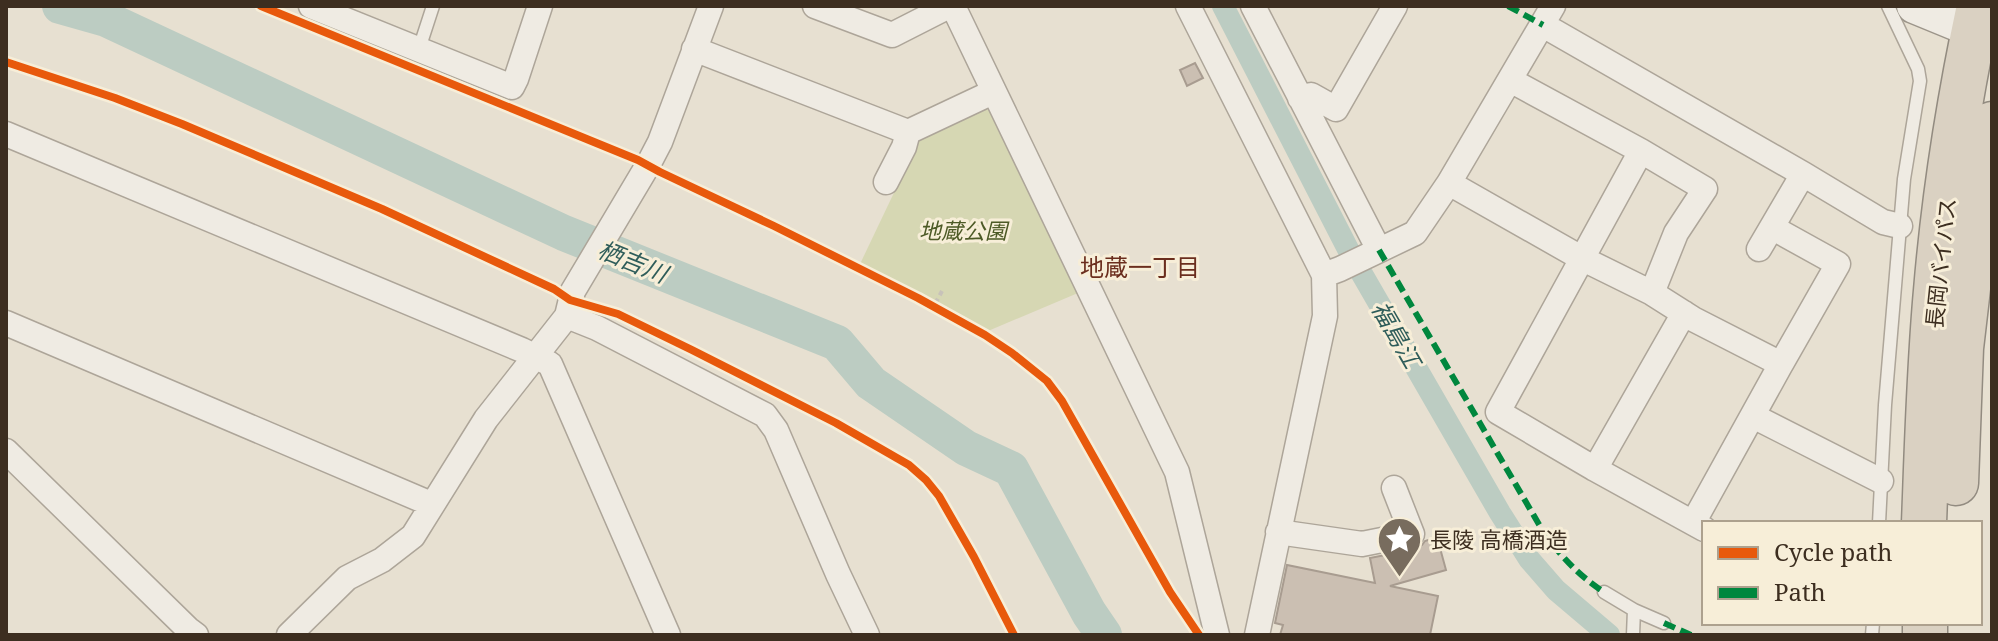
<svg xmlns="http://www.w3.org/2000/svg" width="1998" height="641" font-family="'Noto Serif','Noto Sans JP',serif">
<rect width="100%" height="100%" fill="#e7e0d1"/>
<path fill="#d6d7b3" d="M981,106L993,113L1078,293L988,331L860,264L921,136Z"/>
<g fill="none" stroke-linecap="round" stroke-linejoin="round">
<path stroke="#bcccc2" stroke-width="22" d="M1223,6L1351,255L1500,513L1529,559L1556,590L1609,635"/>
<path stroke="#bcccc2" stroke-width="36" d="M60,6L106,19L564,233L837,343L871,383L966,448L1011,469L1089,613L1104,635"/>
</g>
<path fill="#cbbfb2" stroke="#a89c90" stroke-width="2" d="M1195,63L1203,78L1187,86L1180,70Z
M1437,537L1446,570L1390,586L1438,596L1430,635H1280L1283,625L1275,623L1287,565L1375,583L1370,558L1415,549L1422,545L1425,541Z"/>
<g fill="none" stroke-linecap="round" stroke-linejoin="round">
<defs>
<path id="lane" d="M419,49L433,6
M1879,523L1885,405L1904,179L1920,81L1918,69L1888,6
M1604,592L1634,610L1633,635
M1634,610L1664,623
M1872,635L1873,623"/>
<path id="street" d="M311,6L512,87L516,79L540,6
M815,6L892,35L949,6
M953,6L1177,472L1217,635
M1188,6L1324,275L1325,316L1257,635
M1253,6L1379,250
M1543,25L1803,174L1883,222L1900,226
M694,49L908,132L993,92
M1510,80L1641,151L1705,189L1676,233L1652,293
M1300,98L1311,95L1336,109L1395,6
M6,134L522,350L550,364L668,635
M1641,151L1498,412L1595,469L1704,529
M886,182L904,147L908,132
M1449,183L1583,259L1652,293L1693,319L1781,364L1693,523
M1773,228L1838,264L1781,364
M1759,249L1803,174
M1324,275L1340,269L1415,233L1449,183L1553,6
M567,316L597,328L765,415L776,430L838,574L867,635
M6,323L431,504
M1753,416L1881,481
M6,451L188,629L196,635
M1595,469L1684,313
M1278,532L1362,544L1412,534L1394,488
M289,635L347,578L382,560L413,536L486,419L567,316L573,291L648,165L660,142L711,6"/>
<path id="secondary" d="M1914,6L1992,38"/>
<path id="highway" d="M1956,483L1961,348L1972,254L1992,124
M1924,523C1927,445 1929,368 1936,291C1944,195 1959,100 1979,6
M1925,623V635"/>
</defs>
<use href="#lane" stroke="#ada599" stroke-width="15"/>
<use href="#street" stroke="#ada599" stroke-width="27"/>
<use href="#secondary" stroke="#9c958a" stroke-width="37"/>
<use href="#highway" stroke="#928b80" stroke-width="47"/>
<path stroke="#c8c2b9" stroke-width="4" stroke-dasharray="6 4" stroke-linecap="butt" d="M935,304L942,291"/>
<use href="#lane" stroke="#efebe3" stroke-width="12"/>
<use href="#street" stroke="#efebe3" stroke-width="24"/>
<use href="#secondary" stroke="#efebe3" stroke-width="34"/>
<use href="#highway" stroke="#dad1c2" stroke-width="44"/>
<path stroke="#00873e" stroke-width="6" stroke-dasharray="12 6" stroke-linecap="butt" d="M1508,6L1543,25
M1379,250L1544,533C1561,556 1579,576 1604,592
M1664,623L1691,635"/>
<defs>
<path id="cycleway" d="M261,6L638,160L660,172L774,226L918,298L985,335L1012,353L1047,381L1062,401L1170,592L1199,635
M6,62L115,98L182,124L382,209L554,289L570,300L618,314L692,350L836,423L909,465L926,480L939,496L974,557L1014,635"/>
</defs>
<use href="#cycleway" stroke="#f7eed8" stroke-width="13"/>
<use href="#cycleway" stroke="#e8590c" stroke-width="8"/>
</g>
<defs>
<symbol id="sight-pin" viewBox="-11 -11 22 30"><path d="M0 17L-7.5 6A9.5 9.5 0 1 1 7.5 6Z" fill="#786c5e" stroke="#f7eed8"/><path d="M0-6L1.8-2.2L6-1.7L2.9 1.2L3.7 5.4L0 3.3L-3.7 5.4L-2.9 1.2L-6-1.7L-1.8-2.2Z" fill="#fff"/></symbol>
</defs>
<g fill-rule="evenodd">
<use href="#sight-pin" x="1374" y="514" width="51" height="69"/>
</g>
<g text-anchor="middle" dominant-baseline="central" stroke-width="6" stroke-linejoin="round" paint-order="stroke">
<g font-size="22" font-style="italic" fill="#4d5a26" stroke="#f7eed8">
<text x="963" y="230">地蔵公園</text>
</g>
<g font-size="22" fill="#3d2e20" stroke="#f7eed8">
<text transform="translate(1940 263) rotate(-84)">長岡バイパス</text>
</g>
<g font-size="22" fill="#3d2e20" stroke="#f7eed8" text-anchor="start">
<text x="1430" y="539">長陵 高橋酒造</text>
</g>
<g font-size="24" font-style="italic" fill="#2f5d5a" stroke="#f7eed8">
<text transform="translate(633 261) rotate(22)">栖吉川</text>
<text transform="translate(1397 334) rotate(60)">福島江</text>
</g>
<g font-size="24" fill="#6b2e1e" stroke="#f7eed8">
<text x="1140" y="266">地蔵一丁目</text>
</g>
</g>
<rect width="1998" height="641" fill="none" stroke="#3d2e20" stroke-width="16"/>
<rect x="1702" y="521" width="280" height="104" fill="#f7eed8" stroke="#ada18e" stroke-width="2"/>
<rect x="1718" y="547" width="40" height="12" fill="#e8590c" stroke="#ada18e" stroke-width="2"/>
<text x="1774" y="561" font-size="24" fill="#3d2e20">Cycle path</text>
<rect x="1718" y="587" width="40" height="12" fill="#00873e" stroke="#ada18e" stroke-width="2"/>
<text x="1774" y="601" font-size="24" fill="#3d2e20">Path</text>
</svg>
